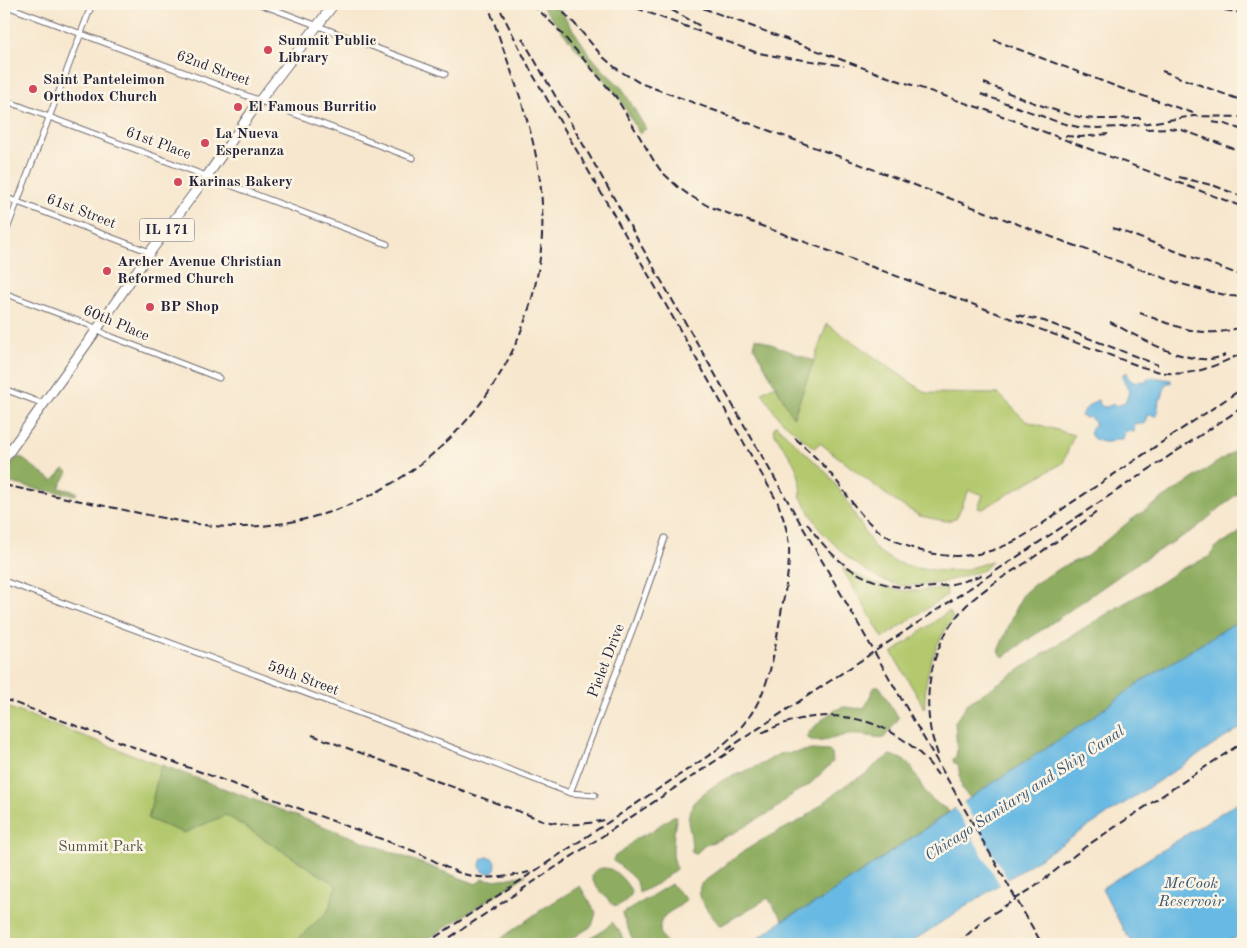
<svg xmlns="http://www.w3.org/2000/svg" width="1247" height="948" font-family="'Old Standard TT',serif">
<rect width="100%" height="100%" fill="#fcf5e5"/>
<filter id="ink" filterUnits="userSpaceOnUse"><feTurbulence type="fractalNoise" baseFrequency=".02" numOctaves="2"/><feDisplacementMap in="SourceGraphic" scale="10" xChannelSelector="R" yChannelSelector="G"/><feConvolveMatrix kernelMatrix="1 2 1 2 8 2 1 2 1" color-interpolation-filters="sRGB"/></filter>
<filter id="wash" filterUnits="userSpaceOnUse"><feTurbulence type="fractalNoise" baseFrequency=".0096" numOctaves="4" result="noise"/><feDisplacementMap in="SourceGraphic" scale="20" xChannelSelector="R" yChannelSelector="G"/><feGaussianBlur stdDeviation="1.12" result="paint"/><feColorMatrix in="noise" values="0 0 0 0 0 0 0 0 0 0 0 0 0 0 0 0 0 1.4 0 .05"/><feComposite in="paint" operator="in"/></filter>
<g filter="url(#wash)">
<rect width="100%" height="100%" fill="#f7e7ce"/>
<path fill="#b4c96e" stroke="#6b7654" d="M827,324L926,393L999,394L1026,421L1074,435L1063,463L1025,484L983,509L978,508L983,495L969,490L956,519L945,521L920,516L893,500L820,443L814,448L781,420L773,410L762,392L775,385L794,416Z
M776,425L828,474L845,498L875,549L893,561L916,568L943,571L964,570L992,561L984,570L940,583L923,585L904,586L884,581L865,570L847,557L821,531L800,496L801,493C800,487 800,479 798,473C793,457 780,444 773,430Z
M842,568C863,578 886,590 910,591C921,591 934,589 946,588L947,595L883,638Z
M949,611L953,618C933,647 924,673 925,709L892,653Z
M4,706L476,884L483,879C498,881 512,878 526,875L420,944H4Z"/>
<path fill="#8fad61" stroke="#58684e" d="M540,4H554L560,10L590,55L602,69L622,88L646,129L639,133L619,97L575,47Z
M756,338L814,361L793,417L754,347Z
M1243,445V490L1238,493L1195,529L1136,564L1003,657L998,651L1020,600L1024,593L1036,583L1064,566L1087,556L1131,520Z
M20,457L53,481L64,469L68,472L59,488L77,492L76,495L37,489L7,482L4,476L15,459Z
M1243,529V618L1142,681L1083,724L970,798L962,789L958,764L954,763L953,759L956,757L957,749L955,722L967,704L1066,639L1123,604L1160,583L1181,569L1209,557L1216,547L1235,536Z
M875,686H879L882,690L890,705L899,718L884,738C872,737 860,734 848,735C835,736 819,747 806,737C810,729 832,710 840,708C848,705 856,711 865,707Z
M812,750L829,751L832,754L833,762L809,785L794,793L773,811L755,820L734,833L704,846L695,855L692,852L691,837L688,822L689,814L693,803L705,792L723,780L762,764L779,754Z
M890,755C898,757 905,760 911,766L926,794L938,804L950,811L818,902L783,920L768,898L720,926C712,915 694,898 701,884L741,853L762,840L803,819L847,784L869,772L874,766Z
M162,765L476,884L483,879C498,881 512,878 526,875L420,944H292L328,911L336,885L226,815L184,833L148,819L159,771Z
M673,816H677C674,828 673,841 673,853C673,859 676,863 676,869L660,882L639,893C639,893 638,885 638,885C636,879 619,864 613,861L614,857L624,850L635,839L650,832Z
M602,868C604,868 607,868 610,869C618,872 629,885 632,893C629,899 623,903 617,906L613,905C607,898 590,883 592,875C593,871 598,869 602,868Z
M671,884L686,899C680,910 659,912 660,927C660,936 662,937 667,944H636L631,936L622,914Z
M580,886L596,913L592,926L571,939L570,944H496L503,937L544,908Z
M612,922L620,932L625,944H587C589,935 599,934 606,928C608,926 610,924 612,922Z"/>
<path fill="#68b9e3" stroke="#456e8f" d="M1124,373H1128L1127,376L1133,382L1145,381L1152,377L1171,380V383H1166L1162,398L1159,400L1157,416L1147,415L1145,424L1135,423L1134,432L1125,431L1123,439C1117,438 1113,442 1107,442C1102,443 1090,439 1090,432C1090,428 1093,428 1095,426V422L1089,417L1085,418L1081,416C1083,410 1092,402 1098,400C1101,409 1106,408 1113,404L1117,406L1124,403C1126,400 1129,395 1129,391C1129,386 1123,382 1122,377Z
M1243,618V726L908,944H751L783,920L818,902L970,798L1083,724L1142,681Z
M1243,799V934L1223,944H1134L1124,931L1102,888Z
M480 865a8 8 0 1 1 16 0a8 8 0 1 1-16 0Z"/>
<path fill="#f7e7ce" d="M963,801L1008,880L1000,885L954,806Z"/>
</g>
<g filter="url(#ink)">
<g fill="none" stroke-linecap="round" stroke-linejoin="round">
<defs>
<path id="minor" d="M260,4L445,74
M4,5L413,158
M4,100L387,244
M4,197L150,252
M4,237L92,4
M4,293L89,325L107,335L219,378
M4,389L44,404
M4,581L448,746L570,793L595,795
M570,793L635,623L665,538"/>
<path id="primary" d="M4,459L93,335L150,252L207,176L260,100L334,4"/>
</defs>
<use href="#minor" stroke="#6d676e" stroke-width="7"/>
<use href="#primary" stroke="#6d676e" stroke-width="11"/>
<use href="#minor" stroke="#fff" stroke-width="5"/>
<use href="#primary" stroke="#fff" stroke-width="9"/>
<path stroke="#22223b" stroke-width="2" stroke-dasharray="8 4" stroke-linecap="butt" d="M532,4L556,27L616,97L654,161L661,171L678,187L689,195L708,206L1139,366C1146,368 1154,371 1161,372C1191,378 1217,365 1243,353
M555,4L574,23L602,56L612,65L620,71L640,83L838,156L1065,242L1178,283L1203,290L1230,296L1243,297
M625,4L755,52C784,59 815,60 844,66
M661,4L702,27
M692,4L888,77L989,111L1243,207
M1189,4L1243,13
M522,38L1042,944
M994,40L1123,89L1196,114
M1162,71L1243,101
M984,83C1014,95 1049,110 1079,117C1099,121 1121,118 1141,118
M981,94L1058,122L1078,127L1098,128L1122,127L1194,116L1243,117
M1212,122L1225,124L1243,130
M1145,129L1169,128L1182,130L1243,152
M1065,136L1081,137L1108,134
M1179,177L1215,186L1243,197
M1113,228L1243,276
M1140,313C1175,326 1206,341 1243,326
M1017,315L1044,321L1158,365
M1110,322C1137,336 1171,357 1202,359C1210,360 1218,358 1225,355
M795,438C809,451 823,464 835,479C850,498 860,518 882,533C912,552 947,561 982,553C1022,544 1045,520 1077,499C1132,462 1188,425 1243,388
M4,485C45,494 87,502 129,511C164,518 200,527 236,527C410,527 551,377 542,204C539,134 509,70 488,4
M807,523C819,541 834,558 852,570C892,595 940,591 982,575
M4,699L411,850C427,856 443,867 460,873C483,880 506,878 529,872
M762,733C825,700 897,716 938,775
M312,735L545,821C567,826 587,825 608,819
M726,750L1243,407
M938,755C935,745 931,735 930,726C923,681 937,632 971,601C988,586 1008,574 1027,562C1051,545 1075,529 1098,511
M425,944L714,752C732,738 747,723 757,704C771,678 775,648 780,619C784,595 790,571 789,547C788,531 783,517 778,503L667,307L532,73L501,11
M440,944L735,748
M957,944L986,918L1036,886L1085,847L1243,742"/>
</g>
</g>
<g fill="#d1495b" stroke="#fcf5e5" stroke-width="2">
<circle cx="268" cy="50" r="5"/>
<circle cx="33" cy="89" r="5"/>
<circle cx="238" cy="107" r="5"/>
<circle cx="205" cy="143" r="5"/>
<circle cx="178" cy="182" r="5"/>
<circle cx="107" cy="271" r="5"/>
<circle cx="150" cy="307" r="5"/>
</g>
<g text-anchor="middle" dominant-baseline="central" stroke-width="5" stroke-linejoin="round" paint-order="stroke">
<rect fill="#fcf5e5" stroke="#63616e" stroke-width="1" x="139.5" y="218.5" width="55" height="23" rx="4"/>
<g font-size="14" font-weight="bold" fill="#22223b">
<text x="167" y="230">IL 171</text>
</g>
<g font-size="15" font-weight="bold" fill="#22223b" stroke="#fcf5e5" text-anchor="start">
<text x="278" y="41">Summit Public<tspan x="278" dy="17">Library</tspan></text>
<text x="43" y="80">Saint Panteleimon<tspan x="43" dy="17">Orthodox Church</tspan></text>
<text x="248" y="107">El Famous Burritio</text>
<text x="215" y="134">La Nueva<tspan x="215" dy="17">Esperanza</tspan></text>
<text x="188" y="182">Karinas Bakery</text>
<text x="117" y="262">Archer Avenue Christian<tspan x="117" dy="17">Reformed Church</tspan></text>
<text x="160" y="307">BP Shop</text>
</g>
<g font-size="15" fill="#22223b" stroke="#fcf5e5">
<text transform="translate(213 69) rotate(20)">62nd Street</text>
<text transform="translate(158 144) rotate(20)">61st Place</text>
<text transform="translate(81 212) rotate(21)">61st Street</text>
<text transform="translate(116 324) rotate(23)">60th Place</text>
<text transform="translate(607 661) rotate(-69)">Pielet Drive</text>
<text transform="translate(303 679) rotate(20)">59th Street</text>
</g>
<g font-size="15" fill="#4e544a" stroke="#fcf5e5">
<text x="101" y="847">Summit Park</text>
</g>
<g font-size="16" font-style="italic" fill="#3a5776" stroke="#fcf5e5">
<text transform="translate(1025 794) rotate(-33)">Chicago Sanitary and Ship Canal</text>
<text x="1191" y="884">McCook<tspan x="1191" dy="18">Reservoir</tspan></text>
</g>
</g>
<rect width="1247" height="948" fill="none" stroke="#fcf5e5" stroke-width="20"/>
</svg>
